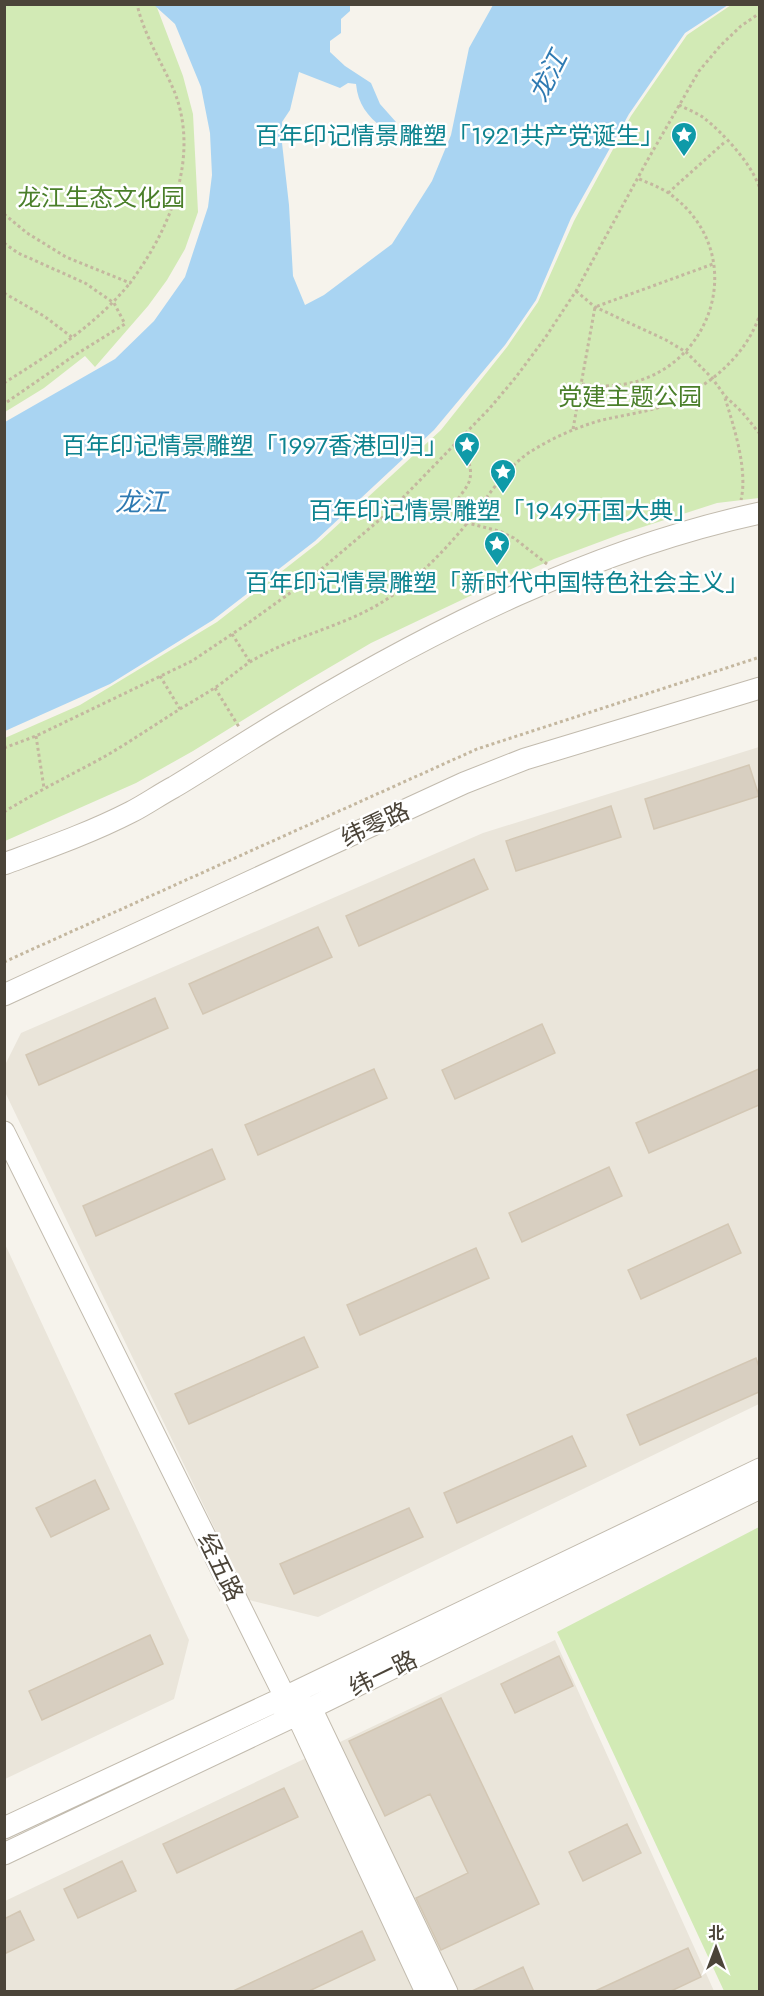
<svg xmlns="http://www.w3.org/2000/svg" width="764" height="1996" font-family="Jost,'Noto Sans SC',sans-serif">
<rect width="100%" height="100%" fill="#f6f3ec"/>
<path fill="#eae5da" d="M759,747V1404L318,1617L249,1600L5,1092V1065L21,1033L483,833Z
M4,1242L189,1640L174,1699L5,1779Z
M555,1640L714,1991L5,1992V1901Z"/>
<path fill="#d2eab5" d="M4,5H156L183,76L193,114L198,212L185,249L167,280L148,306L95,367L85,356L44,388L5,412Z
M731,5H759V498L717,503L621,534L554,559L470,596L371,643L298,686L193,751L136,783L5,841V738L80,705L217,622L318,543L441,430L507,347L538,302L574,221L631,116L687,35Z
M759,1527V1991H724L557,1632Z"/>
<path fill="#a9d4f2" d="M154,5H350V11L341,19V33L330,41V52L345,66L371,83L380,104L396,122L383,128C367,116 358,104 356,84L348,83L340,88L299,72L290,110L282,122V143L289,205L293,276L305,305L324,295L392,244L432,181L451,135L469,48L493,5H728L685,33L629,114L571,218L536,300L505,345L434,430L315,541L213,620L110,684L5,731V422L115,359L154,321L185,277L208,207L212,175L210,133L201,87L175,24Z"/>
<path fill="#d8cfc1" stroke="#d3c7b4" stroke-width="1.5" d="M749,765L759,796L654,829L645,799Z
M611,806L621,837L516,871L506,841Z
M474,859L488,889L359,946L346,916Z
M318,927L332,957L203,1014L189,984Z
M155,998L168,1028L39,1085L26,1055Z
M542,1024L555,1053L455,1099L442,1070Z
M374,1069L387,1098L258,1155L245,1125Z
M759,1069V1105L649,1153L636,1123Z
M212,1149L225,1179L96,1236L83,1206Z
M609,1167L622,1196L522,1242L509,1213Z
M728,1224L741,1253L641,1299L628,1270Z
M476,1248L489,1278L360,1335L347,1305Z
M304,1337L318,1367L189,1424L175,1394Z
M756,1358L759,1367V1392L640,1445L627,1415Z
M572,1436L586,1466L457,1523L444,1493Z
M95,1480L109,1509L51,1537L36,1508Z
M409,1508L423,1537L294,1594L280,1564Z
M150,1635L163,1664L42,1720L29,1691Z
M559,1656L573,1686L515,1713L501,1684Z
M441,1698L539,1904L441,1950L416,1898L468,1873L430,1794L385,1816L349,1741Z
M284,1788L298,1817L177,1873L163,1844Z
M627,1824L641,1853L583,1881L569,1852Z
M122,1861L136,1891L78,1918L64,1889Z
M20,1911L34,1940L4,1954V1919Z
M362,1931L375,1960L307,1992H231Z
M688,1948L701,1977L669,1992H593Z
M523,1967L534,1992H470Z"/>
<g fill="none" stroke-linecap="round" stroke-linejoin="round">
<defs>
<path id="minor" d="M4,864C47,848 90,833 131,812C145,805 159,795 174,787C214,763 253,737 294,713C438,627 594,549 760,513
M4,995L464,783L525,759L760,688
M4,1132L285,1697L311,1708L447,1992
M277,1703L297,1715L426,1992
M4,1828L285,1697L760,1469
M4,1854L311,1708L760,1488"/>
</defs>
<use href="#minor" stroke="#c2bbae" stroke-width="23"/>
<path stroke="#c4b79f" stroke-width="3" stroke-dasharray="3 3" stroke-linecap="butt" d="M679,105C687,109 697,113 704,118C724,134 752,164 760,189
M668,193L726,141
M4,214L27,233L66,257L130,283C169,231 200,159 175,93C163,64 144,36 137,4
M4,243L18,253L85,283L114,303L125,324L75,355L4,404
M576,291L595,307L666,340L686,352L712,378L725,396L742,412L760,434
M4,293L44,316L73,338
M4,383C50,354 96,325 130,283
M582,384C700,404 763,262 670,194C660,187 648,183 637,178
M725,398C734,427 748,470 741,500
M573,429L595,307L713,264
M458,442C466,452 474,469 469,482C463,496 447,505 456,520L499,531L514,538L547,564
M232,634L250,662
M160,676L180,709
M215,688L239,727
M36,736L44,788
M4,748L36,736L192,661L247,624L311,578L390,511L490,408L516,377L545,338L576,291L647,161L699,71L721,45L741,26L760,13
M4,812C36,792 69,776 102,758C125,745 147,730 169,716C184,706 201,697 216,687C228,679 238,670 250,662C295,634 350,626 393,595C421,575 447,548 469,521C488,497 504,469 530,452C552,438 577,427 602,420C620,416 639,413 657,408C701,393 745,360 760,314
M4,962L477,749L760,657"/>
<use href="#minor" stroke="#fff" stroke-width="21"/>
</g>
<defs>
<symbol id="sight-pin" viewBox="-11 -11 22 30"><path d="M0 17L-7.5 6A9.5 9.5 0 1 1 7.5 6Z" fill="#0f9aa8" stroke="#fff"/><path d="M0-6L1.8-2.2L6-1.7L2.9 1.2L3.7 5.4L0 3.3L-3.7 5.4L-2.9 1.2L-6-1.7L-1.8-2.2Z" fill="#fff"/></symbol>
</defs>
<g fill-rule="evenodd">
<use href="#sight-pin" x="669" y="120" width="30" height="40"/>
<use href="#sight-pin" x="452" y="430" width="30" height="40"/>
<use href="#sight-pin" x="488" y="457" width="30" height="40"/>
<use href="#sight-pin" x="482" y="529" width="30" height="40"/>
</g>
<g text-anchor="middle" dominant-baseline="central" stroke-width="5" stroke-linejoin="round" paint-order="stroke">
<g font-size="24" fill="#0d838f" stroke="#fff" text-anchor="end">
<text x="664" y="135">百年印记情景雕塑「1921共产党诞生」</text>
<text x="448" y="445">百年印记情景雕塑「1997香港回归」</text>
<text x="503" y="510" text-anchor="middle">百年印记情景雕塑「1949开国大典」</text>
<text x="497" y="582" text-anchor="middle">百年印记情景雕塑「新时代中国特色社会主义」</text>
</g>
<g font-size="24" fill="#4a7f2a" stroke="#fff">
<text x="101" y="197">龙江生态文化园</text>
<text x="630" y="396">党建主题公园</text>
</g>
<g font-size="24" fill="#4b4439" stroke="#fff">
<text transform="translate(375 824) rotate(-25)">纬零路</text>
<text transform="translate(221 1567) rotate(64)">经五路</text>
<text transform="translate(383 1673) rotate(-26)">纬一路</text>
</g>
<g font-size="26" font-style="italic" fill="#2e7ab2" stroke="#fff">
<text transform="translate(548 76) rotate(-63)">龙江</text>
<text x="141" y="502">龙江</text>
</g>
</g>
<rect width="764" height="1996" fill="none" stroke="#4b4439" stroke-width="12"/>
<g transform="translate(716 1948)" stroke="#ffffff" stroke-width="4.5" paint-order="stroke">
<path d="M0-4.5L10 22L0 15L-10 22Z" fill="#4b4439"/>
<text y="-9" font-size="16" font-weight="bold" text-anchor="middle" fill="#4b4439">北</text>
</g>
</svg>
